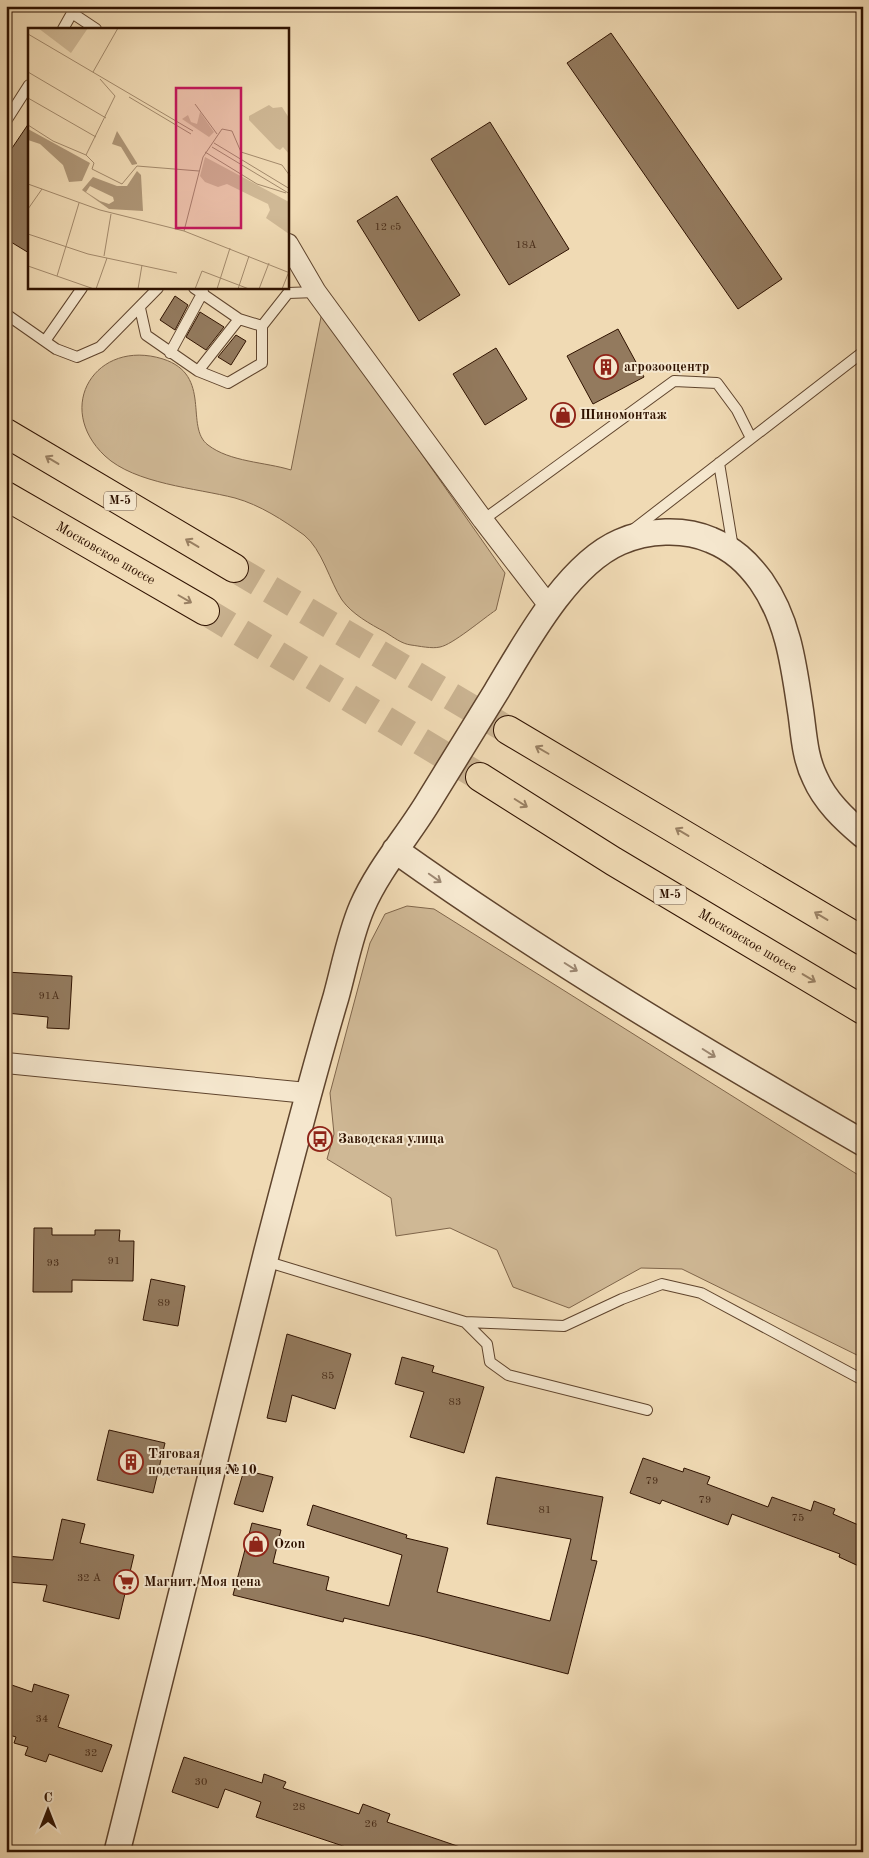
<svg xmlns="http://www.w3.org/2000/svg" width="869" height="1858" font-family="'Old Standard TT',serif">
<rect width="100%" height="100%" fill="#f0dab4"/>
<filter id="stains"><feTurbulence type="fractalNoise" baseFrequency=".004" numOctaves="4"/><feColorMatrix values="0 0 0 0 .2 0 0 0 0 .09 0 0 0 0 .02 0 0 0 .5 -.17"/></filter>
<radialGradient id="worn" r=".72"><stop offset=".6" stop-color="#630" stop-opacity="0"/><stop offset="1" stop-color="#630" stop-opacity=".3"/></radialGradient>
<path fill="#cfb895" stroke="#7f654a" d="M322,312L505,573L496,610C484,618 452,645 440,647C432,649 419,646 411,645C402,644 393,637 385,632C370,624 352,614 342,600C330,582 322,549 304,535C283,520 260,505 235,498C196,488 135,484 105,456C53,407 96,338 163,359C213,375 184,427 208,445C230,462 265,462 291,470Z
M407,906L434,909L863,1178V1358L682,1269L641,1268L569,1308L513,1287L497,1250L450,1228L396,1236L391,1198L327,1159L334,1134L330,1093L370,943L385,914Z"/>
<path fill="#937a5e" stroke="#2f1200" d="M611,33L782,279L738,309L567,63Z
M490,122L569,249L509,285L431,159Z
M29,123V253L6,239V157Z
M397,196L460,295L419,321L357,221Z
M175,296L188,305L175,330L160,320Z
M200,312L224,327L206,350L186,337Z
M618,329L644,377L593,404L567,356Z
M236,335L246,341L231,365L218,357Z
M496,348L527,399L485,425L453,374Z
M6,972L72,976L69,1029L47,1028L48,1017L6,1013Z
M34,1228H52V1235H95V1230H120L119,1241H134L133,1281L72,1280V1292H33Z
M151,1279L185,1286L178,1326L143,1320Z
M287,1334L351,1354L335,1409L292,1395L286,1422L267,1418Z
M402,1357L434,1366L432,1372L484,1387L464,1453L410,1437L424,1392L395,1384Z
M109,1430L165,1443L153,1493L97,1480Z
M643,1458L683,1472L684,1468L710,1477L707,1484L768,1507L772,1497L811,1511L814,1501L835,1509L833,1514L863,1527V1568L839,1557L840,1554L732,1514L728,1525L662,1500L660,1504L630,1493Z
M244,1470L273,1477L263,1512L234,1504Z
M496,1477L603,1497L591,1560L597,1561L568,1674L425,1637L344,1618L343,1622L233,1595L252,1523L281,1530L273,1563L329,1577L326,1590L389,1606L402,1555L307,1525L313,1505L407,1535L406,1538L448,1548L437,1592L550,1621L571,1539L487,1524Z
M62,1519L85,1524L80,1543L134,1555L119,1619L43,1601L47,1585L6,1582V1556L53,1560Z
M6,1683L32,1692L34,1684L69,1695L58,1727L112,1745L102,1772L49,1754L46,1762L25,1755L28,1747L14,1743L16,1737L6,1734Z
M184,1757L262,1783L264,1774L286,1782L283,1788L359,1814L363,1804L390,1814L387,1822L466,1849V1852H361L256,1817L261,1802L225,1789L218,1808L172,1792Z"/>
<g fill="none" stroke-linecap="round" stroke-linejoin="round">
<path stroke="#c9b290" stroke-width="28" stroke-dasharray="28 14" stroke-linecap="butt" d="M234,568L508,730
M205,611L480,777"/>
<defs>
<path id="service" d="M63,29L72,13L96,29
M6,121L29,85
M194,288L239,319L262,326
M140,308L146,335L198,371L228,383L262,363V326L288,293L316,292
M6,314L56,349L77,357L100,347L158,288
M45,341L82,288
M170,353L203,292
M198,371L239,319
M719,463L733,548
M483,520L674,381L717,383L737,410L751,438
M634,529L863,352
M265,1261L465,1322L564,1326L622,1299L662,1284L701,1293L863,1380
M465,1322L487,1344L490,1362L508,1375L647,1410"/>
<path id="minor" d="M288,244L316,292L483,520L550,607
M6,1063L307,1093"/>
<path id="tertiary" d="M395,850C545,957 704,1051 863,1143
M117,1852C168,1651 217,1451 267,1251C289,1166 311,1081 336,997C344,968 350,935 362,907C378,870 406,838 427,804C450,767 473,729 496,692C525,644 567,565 620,542C647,530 684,528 711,540C733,549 747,562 761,581C789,621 794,667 801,714C804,736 805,758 815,778C825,801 844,819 863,835"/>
<g id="trunk">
<path d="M6,433L234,568"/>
<path id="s1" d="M6,496L205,611"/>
<path d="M508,730L863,941"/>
<path id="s2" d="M480,777L613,861L863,1010"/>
</g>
</defs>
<use href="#service" stroke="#5f442d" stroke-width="12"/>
<use href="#minor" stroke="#5f442d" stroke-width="22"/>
<use href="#tertiary" stroke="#5f442d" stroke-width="28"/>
<use href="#trunk" stroke="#2f1200" stroke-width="30"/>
<use href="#service" stroke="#f5e7ce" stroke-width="10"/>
<use href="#minor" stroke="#f5e7ce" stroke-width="20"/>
<use href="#tertiary" stroke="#f5e7ce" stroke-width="25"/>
<use href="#trunk" stroke="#f0dab4" stroke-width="28"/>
</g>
<defs><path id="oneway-shaft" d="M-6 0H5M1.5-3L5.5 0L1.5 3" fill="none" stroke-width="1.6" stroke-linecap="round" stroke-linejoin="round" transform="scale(1.25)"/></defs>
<g stroke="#998063">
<use href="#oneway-shaft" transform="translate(52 460) rotate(-149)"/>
<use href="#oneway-shaft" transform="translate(192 543) rotate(-149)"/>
<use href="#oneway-shaft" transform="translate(185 599) rotate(30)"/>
<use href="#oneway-shaft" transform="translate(542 750) rotate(-150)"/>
<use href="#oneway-shaft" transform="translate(521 803) rotate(32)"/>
<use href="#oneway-shaft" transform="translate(682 832) rotate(-149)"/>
<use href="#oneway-shaft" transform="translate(821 916) rotate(-149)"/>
<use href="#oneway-shaft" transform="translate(809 978) rotate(31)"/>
</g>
<g stroke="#9c8771">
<use href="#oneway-shaft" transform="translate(435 878) rotate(35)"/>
<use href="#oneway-shaft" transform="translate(571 967) rotate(32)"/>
<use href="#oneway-shaft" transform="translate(709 1053) rotate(32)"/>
</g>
<defs>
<symbol id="building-ring" viewBox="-11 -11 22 22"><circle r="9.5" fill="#f5e7ce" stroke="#8f2418" stroke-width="1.5"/><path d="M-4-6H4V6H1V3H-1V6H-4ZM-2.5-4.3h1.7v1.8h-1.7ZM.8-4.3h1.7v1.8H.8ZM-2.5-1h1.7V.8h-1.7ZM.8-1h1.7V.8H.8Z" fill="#8f2418"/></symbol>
<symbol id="shop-ring" viewBox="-11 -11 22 22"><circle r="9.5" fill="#f5e7ce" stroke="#8f2418" stroke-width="1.5"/><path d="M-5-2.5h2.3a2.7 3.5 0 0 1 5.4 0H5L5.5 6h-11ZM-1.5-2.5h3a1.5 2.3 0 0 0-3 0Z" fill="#8f2418"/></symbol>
<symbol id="bus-ring" viewBox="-11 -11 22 22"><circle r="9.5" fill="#f5e7ce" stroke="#8f2418" stroke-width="1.5"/><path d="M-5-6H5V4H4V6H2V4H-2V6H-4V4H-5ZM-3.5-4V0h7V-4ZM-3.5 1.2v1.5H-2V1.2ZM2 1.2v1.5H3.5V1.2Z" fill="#8f2418"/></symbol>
<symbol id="supermarket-ring" viewBox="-11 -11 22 22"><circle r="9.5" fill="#f5e7ce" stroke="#8f2418" stroke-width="1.5"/><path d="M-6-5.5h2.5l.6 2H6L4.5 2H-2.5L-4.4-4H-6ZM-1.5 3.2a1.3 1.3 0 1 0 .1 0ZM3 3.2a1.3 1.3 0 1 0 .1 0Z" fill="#8f2418"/></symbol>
</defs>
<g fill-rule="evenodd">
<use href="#building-ring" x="592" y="353" width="28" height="28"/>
<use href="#shop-ring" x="549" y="401" width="28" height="28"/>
<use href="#bus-ring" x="306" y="1125" width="28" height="28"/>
<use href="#building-ring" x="117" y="1448" width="28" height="28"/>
<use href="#shop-ring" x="242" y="1530" width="28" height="28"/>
<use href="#supermarket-ring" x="112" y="1568" width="28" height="28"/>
</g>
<g text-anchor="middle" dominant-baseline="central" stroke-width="4" stroke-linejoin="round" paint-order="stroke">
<g font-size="11" fill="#482c18">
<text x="388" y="227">12 с5</text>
<text x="526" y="245">18А</text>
<text x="49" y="996">91А</text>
<text x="114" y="1261">91</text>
<text x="53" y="1263">93</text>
<text x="164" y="1303">89</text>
<text x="328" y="1376">85</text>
<text x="455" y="1402">83</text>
<text x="652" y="1481">79</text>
<text x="705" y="1500">79</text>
<text x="545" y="1510">81</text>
<text x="798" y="1518">75</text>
<text x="89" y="1578">32 А</text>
<text x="42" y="1719">34</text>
<text x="91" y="1753">32</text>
<text x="201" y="1782">30</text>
<text x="299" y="1807">28</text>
<text x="371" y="1824">26</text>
</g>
<g fill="#f5e7ce" stroke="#6a523e" stroke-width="1">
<rect x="104" y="491.5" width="32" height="19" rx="4"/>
<rect x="654" y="885.5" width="32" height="19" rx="4"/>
</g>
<g font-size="12" font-weight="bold" fill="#2f1200">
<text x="120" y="501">М-5</text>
<text x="670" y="895">М-5</text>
</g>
<g font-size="14" font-weight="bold" fill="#2f1200" stroke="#f5e7ce" text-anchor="start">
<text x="624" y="367">агрозооцентр</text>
<text x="580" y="415">Шиномонтаж</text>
<text x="338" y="1139">Заводская улица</text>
<text x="148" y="1454">Тяговая<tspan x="148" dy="16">подстанция №10</tspan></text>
<text x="274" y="1544">Ozon</text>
<text x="144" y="1582">Магнит. Моя цена</text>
</g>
<g font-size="14" fill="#2f1200" stroke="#f5e7ce">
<text stroke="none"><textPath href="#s1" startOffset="115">Московское шоссе</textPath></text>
<text stroke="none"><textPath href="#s2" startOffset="314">Московское шоссе</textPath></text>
</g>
</g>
<g transform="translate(28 28)">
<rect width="261" height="261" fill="#f0dab4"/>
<path d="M10,0H60L43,25ZM241,77L245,80L254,79L261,90V126L255,119L252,122L248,120L221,92V88ZM172,84L186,104L181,109L154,91L160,87L163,94L169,96ZM177,129L261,174V206L238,190L242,182L240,176L199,156L190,159L177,154L172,148Z" fill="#cfb895"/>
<path d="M0,101L62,135L54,153L41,154L35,137L12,116L0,112ZM89,103L109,135V136L104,137L93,119L84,116ZM109,143L113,147L115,183L81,181L54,162L65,149L89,158H99ZM62,158L85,169L86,173L81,176L72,173L58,164Z" fill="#ae9677" fill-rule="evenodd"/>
<path fill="none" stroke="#a38a6c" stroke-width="1" d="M0,6L165,103M0,44L78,90M65,44L90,0M72,51L87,68L58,127L66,135L64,141L94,156L109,138L171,143M101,69L163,106M0,70L68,109M167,76L189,106M0,97L25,113L58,127M186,115L262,161M184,119L262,166M177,124L229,156L258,165M0,156L72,182L156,203L262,245M0,181L14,161M156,203L175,129L194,101L204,103L213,124L254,137L262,148M0,206L60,226L149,245M76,228L83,186M0,238L66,261M29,248L51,175M68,261L79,230M110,261L114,237M167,261L174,243L221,261M189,261L202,220M210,261L221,228M231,261L241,235M254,261L262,241"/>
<path fill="#c2185b" fill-opacity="0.15" stroke="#c2185b" stroke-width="2.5" d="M148,60H213V200H148Z"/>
<rect width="261" height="261" fill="none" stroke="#2f1200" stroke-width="2.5"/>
</g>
<rect width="869" height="1858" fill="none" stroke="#f0dab4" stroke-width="25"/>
<rect x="8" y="8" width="854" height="1843" fill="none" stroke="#2f1200" stroke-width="2.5"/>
<rect x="12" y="12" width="844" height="1833" fill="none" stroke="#2f1200"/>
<g transform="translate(48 1810)" stroke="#f5e7ce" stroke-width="4" paint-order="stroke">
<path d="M0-4L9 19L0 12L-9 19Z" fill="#2f1200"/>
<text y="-8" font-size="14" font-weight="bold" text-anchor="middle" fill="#2f1200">С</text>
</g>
<rect width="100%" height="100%" filter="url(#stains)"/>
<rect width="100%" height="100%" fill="url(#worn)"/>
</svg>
